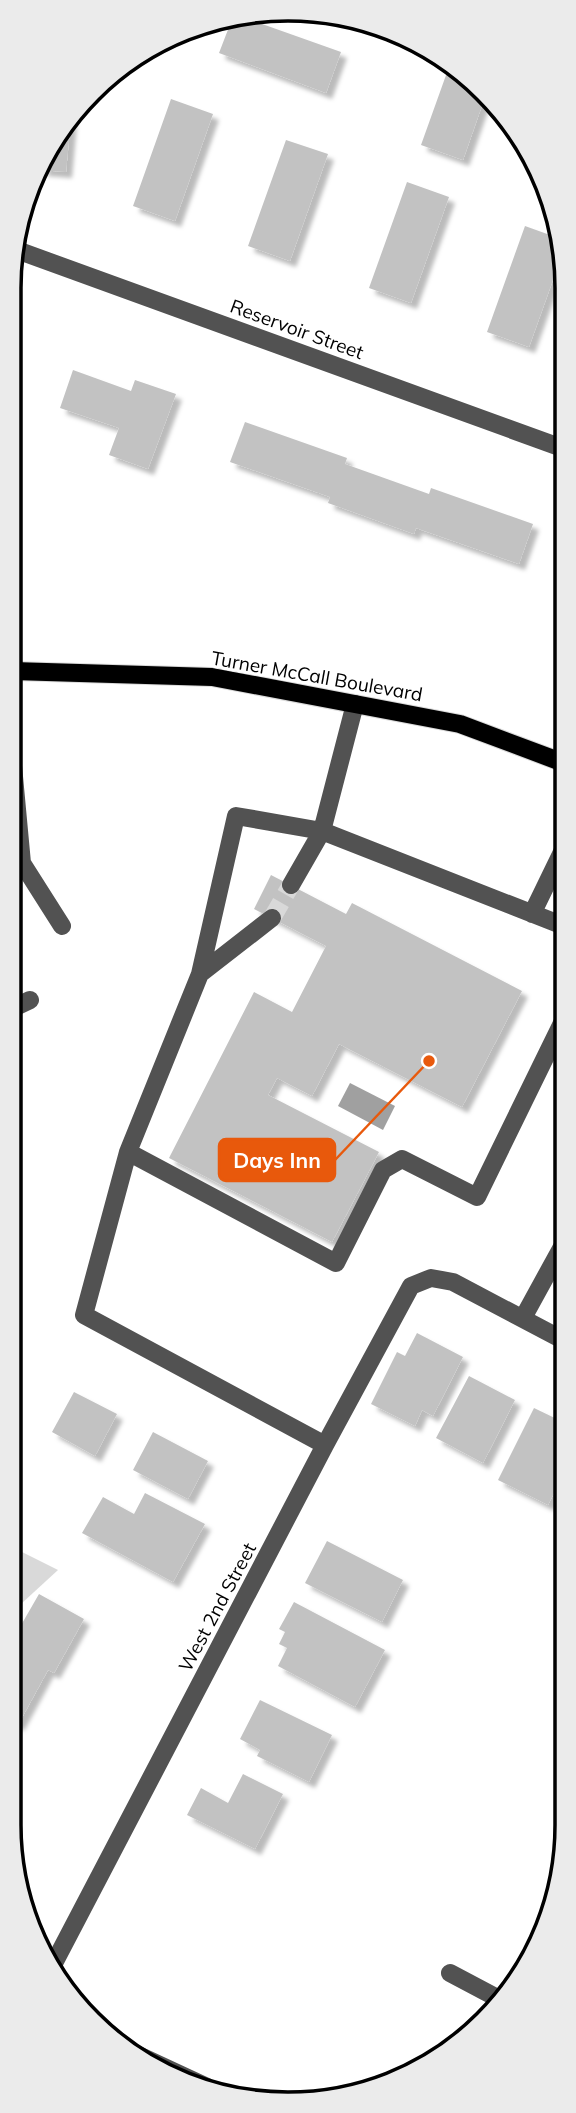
<svg xmlns="http://www.w3.org/2000/svg" width="576" height="2113" font-family="Mulish,sans-serif">
<defs>
<filter id="shadow"><feDropShadow dx="6" dy="6" stdDeviation="2" flood-color="#0004"/></filter>
</defs>
<rect width="100%" height="100%" fill="#fff"/>
<path fill="#d9d9d9" d="M10,1546L58,1570L9,1615Z"/>
<path fill="#a0a0a0" d="M350,1083L395,1106L383,1130L338,1106Z"/>
<path fill="#c2c2c2" filter="url(#shadow)" d="M234,14L341,52L326,93L219,53Z
M450,64L486,94L463,160L421,145Z
M171,99L213,114L175,221L133,206Z
M71,118L66,172L41,170L56,133Z
M286,140L328,154L290,261L248,246Z
M407,182L449,197L411,303L369,288Z
M525,226L561,239L564,249L529,347L487,332Z
M73,370L131,391L135,380L176,394L148,469L109,455L119,428L60,408Z
M245,422L347,458L345,464L429,494L431,488L533,524L519,564L416,528L414,534L328,503L330,497L230,462Z
M271,875L346,914L352,903L522,991L462,1107L339,1044L312,1096L277,1078L268,1095L379,1152L332,1242L169,1158L254,992L292,1012L326,946L254,909Z
M417,1333L463,1357L433,1416L422,1410L415,1426L371,1404L397,1352L405,1356Z
M469,1376L515,1400L483,1463L436,1438Z
M74,1392L117,1414L95,1456L52,1432Z
M534,1408L563,1422V1475L548,1505L498,1480Z
M153,1432L208,1461L188,1499L133,1470Z
M145,1493L205,1524L173,1582L82,1533L103,1497L134,1514Z
M327,1541L403,1580L382,1622L305,1583Z
M39,1594L84,1619L54,1673L48,1670L18,1725L9,1720V1646Z
M294,1602L385,1650L355,1707L278,1666L287,1648L279,1644L285,1632L279,1629Z
M260,1700L332,1735L309,1782L257,1756L260,1750L240,1739Z
M243,1774L283,1794L255,1849L187,1815L201,1788L228,1803Z"/>
<g fill="none" stroke-linecap="round" stroke-linejoin="round">
<path stroke="#d9d9d9" stroke-width="18" stroke-dasharray="18 9" stroke-linecap="butt" d="M272,918L291,885"/>
<defs>
<path id="major" d="M13,671L212,677L460,724L564,763"/>
</defs>
<use href="#major" stroke="#dbdbdb" stroke-width="20"/>
<path stroke="#525252" stroke-width="18" d="M14,249L565,449
M12,755L22,863L62,926
M291,885L322,831L355,704
M532,914L564,848
M200,974L272,918
M11,1009L30,1000
M128,1152L336,1263L383,1170L402,1159L477,1197L564,1019
M523,1318L563,1245
M325,1445L84,1315L128,1152L200,974L236,816L322,831L564,926
M52,1967L325,1445L411,1286L431,1278L453,1282L563,1340
M450,1973L501,2000
M138,2055L207,2087"/>
<use href="#major" stroke="#000" stroke-width="18"/>
</g>
<g text-anchor="middle" dominant-baseline="central" stroke-width="6" stroke-linejoin="round" paint-order="stroke">
<g font-size="19" fill="#000" stroke="#fff">
<text transform="translate(297 329) rotate(20)">Reservoir Street</text>
<text transform="translate(317 676) rotate(10)">Turner McCall Boulevard</text>
<text transform="translate(217 1607) rotate(-62)">West 2nd Street</text>
</g>
</g>
<path d="M0 0H576V2113H0ZM288 21H288A267 267 0 0 1 555 288V1825A267 267 0 0 1 288 2092H288A267 267 0 0 1 21 1825V288A267 267 0 0 1 288 21Z" fill="#ebebeb" fill-rule="evenodd"/>
<path fill="none" stroke="#000" stroke-width="3.5" d="M288 21H288A267 267 0 0 1 555 288V1825A267 267 0 0 1 288 2092H288A267 267 0 0 1 21 1825V288A267 267 0 0 1 288 21Z"/>
<path fill="none" stroke="#e8590c" stroke-width="2.5" d="M429 1061L335 1160"/>
<circle fill="#e8590c" stroke="#fff" stroke-width="2.5" cx="429" cy="1061" r="7"/>
<rect fill="#e8590c" stroke="#e8590c" stroke-width="2.5" x="219" y="1139" width="116" height="42" rx="7"/>
<g font-size="21" text-anchor="middle" font-weight="bold" fill="#fff">
<text x="277" y="1168">Days Inn</text>
</g>
</svg>
